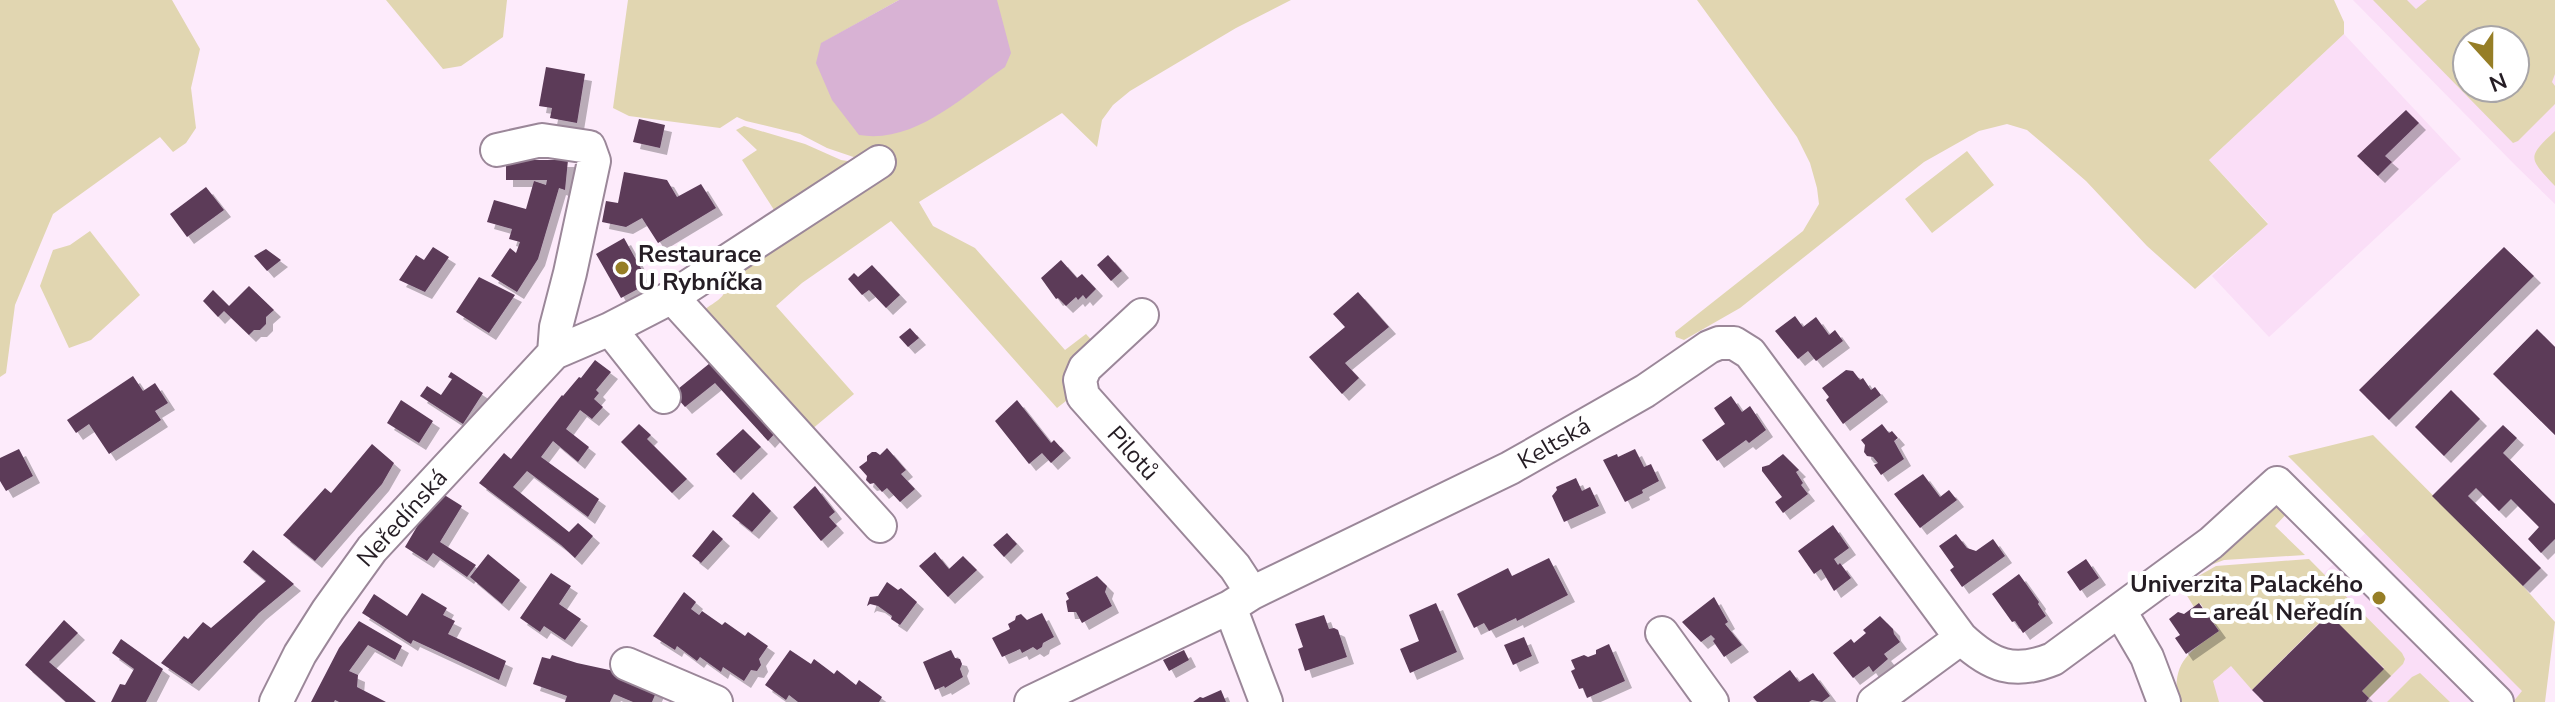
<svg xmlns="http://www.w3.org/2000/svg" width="2555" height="702" font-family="'Nunito Sans',sans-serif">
<defs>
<filter id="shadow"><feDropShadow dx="7" dy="7" stdDeviation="0" flood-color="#0004"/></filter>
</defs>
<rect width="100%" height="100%" fill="#fdebfb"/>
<path fill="#fadef7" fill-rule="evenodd" d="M2353,0H2555V204L2515,165ZM2467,40H2515V88H2467Z
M2344,34L2461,159L2269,337L2212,276L2268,223L2209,160Z
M2381,518L2537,702H2218L2212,681Z"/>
<path fill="#e1d6b1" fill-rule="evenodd" d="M0,0H172L200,49L191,88L196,128L186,143L173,152L160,137L53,214L15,305L6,373L0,377Z
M386,0H507L503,37L461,66L443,69Z
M628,0H899L822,43L997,0H1291L1236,28L1130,91L1113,105L1102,120L1097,147L1062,113L919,202L933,226L975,248L1065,350L1086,334L1097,346L1075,394L1057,408L891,221L802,283L776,306L854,394L805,435L701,312C720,298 729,298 727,272L776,213L742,160L757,150L736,130L744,126L805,144L841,160L880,166L827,148L800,134L746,121L737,117L720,128L629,116L613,108Z
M1697,0H2334L2344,22V34L2209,160L2268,224L2195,289L2147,246L2086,181L2047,147L2027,130L2007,124L1979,131L1924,162L1740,308L1684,340L1676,337L1675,332L1803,231L1819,204L1817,188L1810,163L1797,137Z
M2373,0H2407L2416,9L2427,0H2555V74L2552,82L2555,86V104L2518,141L2513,143ZM2467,40H2515V88H2467Z
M2555,131V186C2529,158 2526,158 2555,131Z
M1967,151L1994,185L1932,233L1905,199Z
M90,231L140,295L91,340L69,348L40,286L53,250L70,245Z
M2373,435L2523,586L2555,622L2545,702H2513L2522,691L2288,456Z
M2278,503L2292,508L2275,526L2305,555L2224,560L2200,569Z
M2309,559L2402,653L2405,659L2403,664L2369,698L2362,691L2384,668L2328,614L2252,690L2231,666L2213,681L2219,702H2178C2171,662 2190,651 2219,631L2200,603L2194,607L2181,586L2216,566Z
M2420,673L2450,702H2387L2412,677Z"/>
<path fill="#d8b2d4" d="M899,0H997L1011,53L1005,67C962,97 915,144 859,135L832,100L816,63L821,43Z"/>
<path fill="#5b3b58" filter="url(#shadow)" d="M546,67L585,74L577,123L550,118L552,108L539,106Z
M2406,110L2419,123L2385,156L2392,162L2378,176L2357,156Z
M639,119L665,125L660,148L633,142Z
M506,160H568L565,190L559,188L538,259L517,292L491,276L510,248L516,253L520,242L509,239L512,229L487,222L494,200L526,209L534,181L546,185L547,180H506Z
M624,172L667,180L677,197L701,184L716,208L658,243L642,218L626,227L602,222L606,201L618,203Z
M206,187L224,210L187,237L170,214Z
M624,238L649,283L621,298L596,254Z
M433,247L449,257L425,292L399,280L416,255L424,260Z
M2504,247L2534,276L2389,420L2359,390Z
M266,249L281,260L267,271L254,256Z
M1108,255L1122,271L1111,281L1097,265Z
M1061,260L1077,278L1082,274L1096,289L1086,299L1083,295L1078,300L1076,297L1066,306L1058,298L1056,299L1041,278Z
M872,265L900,295L886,308L869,290L862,295L848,279L854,273L858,277Z
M479,277L515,295L489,333L456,312Z
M249,286L274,310L266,317V324L260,330H254L249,335L224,311L218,317L203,301L213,290L229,306Z
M1358,292L1389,327L1345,363L1359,378L1342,394L1309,357L1345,327L1333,314Z
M1795,316L1803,327L1816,317L1829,335L1835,330L1843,341L1816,361L1808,351L1798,359L1775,331Z
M910,328L919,338L908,347L899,337Z
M2537,329L2555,347V435L2493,374Z
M715,359L777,431L768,441L715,383L685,407L673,393Z
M595,360L611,372L596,390L599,393L594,399L603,407L592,419L580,410L566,429L589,447L578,462L553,441L541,457L599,499L588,517L527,471L513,487L569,532L578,523L593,536L575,558L561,545L479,483L504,453L511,459L562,395L563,396L579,377L581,378Z
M1846,370L1853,371L1860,380L1863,378L1871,390L1875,387L1881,395L1843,424L1826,400L1829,397L1822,388Z
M451,372L483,393L463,424L420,396L427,386L441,395L452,379L448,377Z
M133,376L143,391L155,383L168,403L155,411L161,420L109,454L89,424L76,433L67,420Z
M2451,390L2480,419L2444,456L2415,427Z
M1731,396L1742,412L1750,406L1766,430L1749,443L1746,440L1717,461L1702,440L1725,424L1714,408Z
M401,400L433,421L419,443L387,423Z
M1017,400L1051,443L1054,440L1064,451L1051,463L1042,453L1029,464L995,421Z
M639,424L651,435L647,439L687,479L672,493L621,442Z
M1882,424L1889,433L1892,431L1898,438L1894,441L1904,459L1881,475L1874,465L1878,463L1873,457L1867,456L1864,452L1865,445L1861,440Z
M2503,425L2517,438L2503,453L2555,504V539L2541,553L2528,539L2539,527L2511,499L2499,511L2476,488L2468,496L2541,568L2523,586L2432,496Z
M743,429L761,447L734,473L716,454Z
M372,444L394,463L382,484L315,561L283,535L325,488L331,493Z
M887,448L906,470L901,474L915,489L900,502L887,488L882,492L874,483L870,484L866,480L867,476L859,467L867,461V456L872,452H876L880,455Z
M19,449L33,476L6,491L0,481V458Z
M1635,449L1644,467L1651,464L1659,481L1642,490L1643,493L1625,502L1603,460L1617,454L1618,457Z
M1783,454L1799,470L1796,472L1803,483L1801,485L1808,494L1783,513L1775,502L1782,497L1762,471V467L1769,465Z
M1923,474L1940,497L1949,490L1957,500L1920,528L1894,494Z
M1576,478L1582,491L1590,487L1599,506L1564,522L1552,496L1557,490L1556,487Z
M815,486L835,512L829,517L837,526L821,541L793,507Z
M438,491L462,506L440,542L476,565L467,577L433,553L427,561L405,547Z
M753,492L771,511L752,532L732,516Z
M1833,525L1849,548L1834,559L1838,565L1840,563L1851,578L1834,591L1821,569L1814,574L1798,551Z
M713,530L723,539L701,563L692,556Z
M1007,533L1017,544L1004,557L993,545Z
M1956,534L1967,548L1976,551L1993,539L2005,556L1962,587L1950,570L1954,567L1939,546Z
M253,550L294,584L259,613L192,684L161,663L184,636L188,639L203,622L211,628L266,581L243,562Z
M935,552L949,569L963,556L977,570L948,597L919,566Z
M488,554L520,580L502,604L470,577Z
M1549,558L1568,595L1517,621L1516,618L1489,631L1484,623L1474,628L1457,594L1508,568L1512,576Z
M2086,559L2099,578L2080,591L2067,572Z
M551,573L571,586L559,604L581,619L565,640L544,626L540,632L520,618Z
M2019,574L2039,602L2038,604L2046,616L2023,633L2015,621L2012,622L1992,594Z
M1097,576L1107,586L1105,592L1112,606L1082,623L1076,612H1068L1066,601L1069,599L1066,593Z
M887,582L898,590L901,588L917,602L900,625L891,619L892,616L878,606L870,604L867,606L870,597L878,596Z
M684,592L696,602L691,609L699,615L702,611L722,625L725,622L745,636L748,632L768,646L759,659L761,665L757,671L751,670L744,681L723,667L721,672L700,657L697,661L677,646L675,650L653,636Z
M422,593L447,608L443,615L455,621L448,634L506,661L499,680L413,640L411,644L362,613L374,594L407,616Z
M1714,597L1728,622L1725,624L1742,645L1724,657L1713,641L1715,639L1711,635L1701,642L1682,622Z
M1436,603L1457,652L1410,673L1400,649L1419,641L1409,615Z
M2199,603L2219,631L2186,654L2175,638L2180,635L2169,619L2178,612L2184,614Z
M1042,613L1054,637L1043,643L1042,647L1037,650L1033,647L1022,653L1020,649L1002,657L992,638L1010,629L1008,624L1015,620L1016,616L1021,614L1027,620Z
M2329,614L2384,669L2362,691L2369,698L2366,702H2264L2252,690Z
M1324,615L1329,629L1334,628L1338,630L1347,657L1305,671L1298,649L1303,647L1295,624Z
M1880,616L1893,629L1894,634L1900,642L1884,654L1888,659L1873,672L1869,666L1853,678L1833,653L1851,639L1854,643L1866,633L1863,630Z
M64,620L78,633L49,662L96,702H66L25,665Z
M359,621L402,646L395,660L368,645L349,671L358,675L357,687L386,702H339L335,700L334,702H311L339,648Z
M1524,637L1532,656L1513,665L1504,645Z
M121,639L163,669L146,702H111L120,684L125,685L134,669L112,653Z
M1609,644L1625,681L1587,698L1583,688L1579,689L1571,671L1575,669L1571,660L1584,655L1588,657L1596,654V650Z
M790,650L811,664L814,659L834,674L837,670L856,685L859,680L882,697L879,702H798L789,695L786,700L765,685Z
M951,650L955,658L960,659L962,664L960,669L963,677L945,688L944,686L935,690L923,662Z
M1184,650L1189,660L1169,671L1163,660Z
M552,655L577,663L614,671L657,690L652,702H633L614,694L610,702H565L567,696L533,684L542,657L550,659Z
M1790,670L1799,682L1813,673L1830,696L1822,702L1812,700L1809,702H1757L1753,697Z
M1221,690L1226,702H1193L1200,697L1203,698Z"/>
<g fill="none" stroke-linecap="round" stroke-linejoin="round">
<defs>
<path id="minor" d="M672,297L880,526
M1142,315L1085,368L1080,380L1083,396L1235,567L1252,593
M610,329L664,397
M554,353L610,329L672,297L879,162
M1230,607L1266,702
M2120,611L2147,657L2164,702
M1662,633L1712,702
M627,664L716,702
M276,702L300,654L328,610L372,549L554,353L556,327L570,273L594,161L589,147L542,140L497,150
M1031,702L1230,607L1252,593L1510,468L1645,391L1709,347L1719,343H1734L1750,353L1961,638C1991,666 2014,675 2053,659L2211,543L2277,483L2497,702
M1874,702L1961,638"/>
</defs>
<use href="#minor" stroke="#9b8799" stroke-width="36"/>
<use href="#minor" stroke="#fff" stroke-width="32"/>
</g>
<g fill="#967e26" stroke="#fff" stroke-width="3">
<circle cx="622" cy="268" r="8"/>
<circle cx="2379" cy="598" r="8"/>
</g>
<g text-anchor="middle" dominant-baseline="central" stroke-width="8" stroke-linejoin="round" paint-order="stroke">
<g font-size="24" font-weight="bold" fill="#251d24" stroke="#fff" text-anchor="start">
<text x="638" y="254">Restaurace<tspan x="638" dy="28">U Rybníčka</tspan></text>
<text x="2363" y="584" text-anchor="end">Univerzita Palackého<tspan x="2363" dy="28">– areál Neředín</tspan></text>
</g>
<g font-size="24" fill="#251d24" stroke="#fff">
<text transform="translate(1554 443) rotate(-30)">Keltská</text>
<text transform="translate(1133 453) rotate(48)">Pilotů</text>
<text transform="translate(402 518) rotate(-48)">Neředínská</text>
</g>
</g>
<g transform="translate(2491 64) rotate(159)"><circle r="38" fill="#ffffff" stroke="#a8a5a7" stroke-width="2"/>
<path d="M0-6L14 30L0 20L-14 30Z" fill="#967e26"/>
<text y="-12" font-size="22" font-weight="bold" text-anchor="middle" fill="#251d24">N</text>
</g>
</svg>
